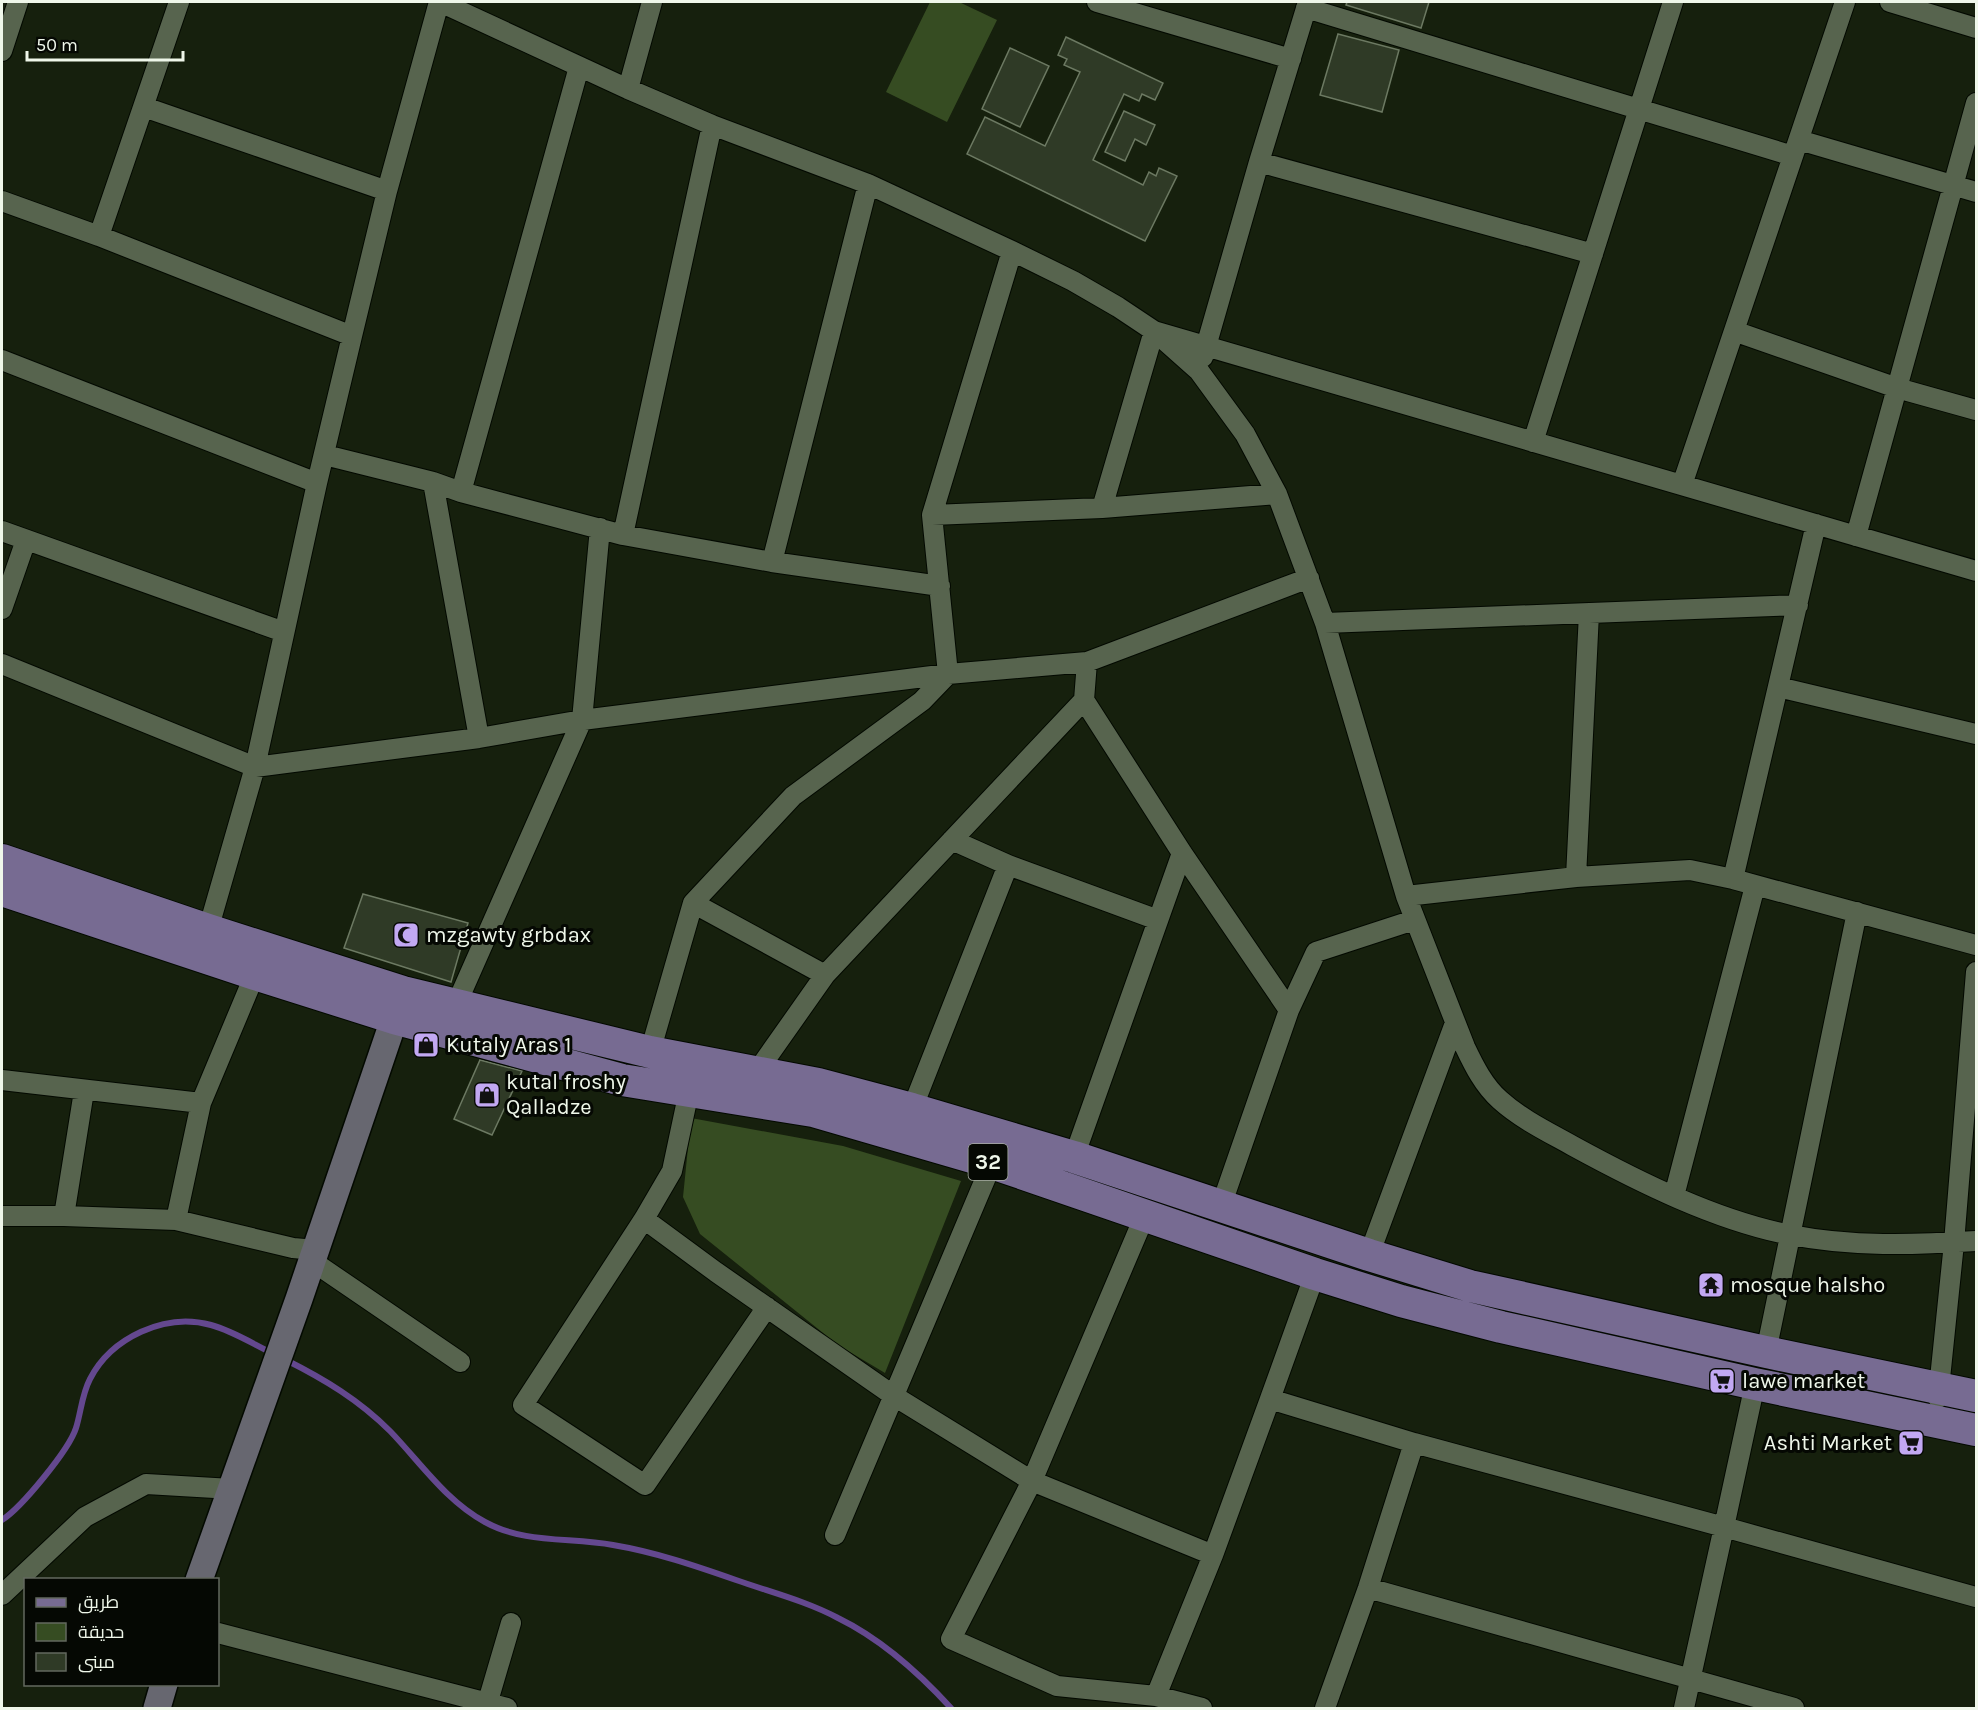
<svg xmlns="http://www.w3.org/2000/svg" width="1978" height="1710" font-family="Karla,Cairo,sans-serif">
<rect width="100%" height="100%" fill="#16200d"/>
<path fill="#364c22" d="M930,2H959L997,20L947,122L886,92Z
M691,1118L843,1146L961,1181L885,1373L838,1345L700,1234L683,1197Z"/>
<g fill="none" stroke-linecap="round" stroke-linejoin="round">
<path stroke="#64488f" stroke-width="6" d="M286,1360C324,1379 359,1400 390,1431C420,1462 446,1501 485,1522C525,1544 570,1537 613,1545C655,1552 696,1566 736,1580C770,1592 806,1601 838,1618C881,1639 919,1673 951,1708
M2,1520C21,1508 69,1450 76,1428C81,1412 82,1394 90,1379C111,1338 165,1312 211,1325C233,1331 253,1344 274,1354"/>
</g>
<path fill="#2f3a26" stroke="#6c7962" stroke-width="1.5" d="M1347,2H1429L1421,28L1346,5Z
M1338,34L1399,50L1382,112L1320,95Z
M1066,37L1163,83L1155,100L1142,94L1139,101L1124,94L1093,160L1143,185L1149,172L1156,176L1159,168L1177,176L1145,241L967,154L985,117L1045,146L1080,72L1064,65L1067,59L1058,55Z
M1010,48L1049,66L1020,127L982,109Z
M1124,111L1155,125L1146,145L1135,139L1125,161L1105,152Z
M363,894L468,923L451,982L344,948Z
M480,1060L522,1071L492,1135L454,1119Z"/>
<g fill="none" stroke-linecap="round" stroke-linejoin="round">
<defs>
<path id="street" d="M440,2L628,89L712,125L868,184L1012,251L1073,281L1118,307L1154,331L1199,371L1245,434L1277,494L1325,623L1406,896L1465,1047C1474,1066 1484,1086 1500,1100C1521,1119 1548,1132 1573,1146C1639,1182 1717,1221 1791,1235C1852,1247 1914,1245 1976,1241
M1097,2L1291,59
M1890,2L1976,28
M1306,8L1793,156
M2,51L18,2
M628,89L652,2
M144,107L387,191
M1799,140L1976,192
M1259,162L1593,254
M2,201L99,236L352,336
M99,236L179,2
M1734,331L1897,388L1976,410
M1203,357L1259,162L1308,2
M2,360L317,483
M1533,442L1673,2
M325,455L433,482L461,492L623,535L772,562L940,586
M433,482L479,738
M1682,485L1845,2
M461,492L579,67
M1102,508L1154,331L1976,571
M932,515L1102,508L1277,494
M2,531L284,632
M623,535L712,125
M1856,536L1976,103
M772,562L868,184
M2,609L26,540
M1325,623L1798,605
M2,664L255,767L479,738L582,720L948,674L1087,662L1309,578
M1778,687L1976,734
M1084,700L1182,853L1289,1010
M952,840L1008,865L1158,920
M1576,877L1589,613
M1733,879L1816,524
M1406,896L1576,877L1690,870L1733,879L1976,945
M693,903L825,975
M208,930L255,767L317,483L352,336L387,191L439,2
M456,1005L582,720L600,528
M650,1052L693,903L793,796L922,701L948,674L932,515L1012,251
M756,1073L825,975L1084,700L1087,662
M2,1080L201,1103
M689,1091L672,1171L644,1219L523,1405L645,1485L767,1307
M912,1109L1008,865
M1074,1157L1182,853
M1674,1196L1755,886
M1221,1206L1289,1010L1316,952L1414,920
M1145,1215L1032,1481L951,1639L1057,1686L1156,1696L1202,1708
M2,1216H64L176,1220L293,1248L316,1250
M64,1216L84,1091
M644,1219L716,1272L894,1396L1032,1481L1213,1555
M176,1220L201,1103L255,974
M1369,1255L1455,1023
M312,1261L460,1362
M1315,1274L1270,1399L1414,1443L1724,1527L1755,1384
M1766,1352L1857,912
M1938,1398L1954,1243L1976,972
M835,1535L992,1163
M1368,1588L1794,1708
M2,1595L85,1517L146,1484L232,1489
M218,1633L507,1708
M1156,1696L1213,1555L1270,1399
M486,1708L511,1623
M1325,1708L1368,1588L1414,1443
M1684,1708L1724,1527L1976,1597"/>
<path id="secondary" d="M199,1580L299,1299L401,999
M157,1708L164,1684"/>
<path id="primary" d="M2,860L208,930L403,992L650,1052L818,1084L912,1109L1074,1157L1369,1255L1470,1286L1766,1352L1976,1396
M2,890L255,974L394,1018L622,1080L813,1111L992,1163L1315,1274L1401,1301L1501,1327L1755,1384L1976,1430"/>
</defs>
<use href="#street" stroke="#030900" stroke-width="22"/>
<use href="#secondary" stroke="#030900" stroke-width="30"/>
<use href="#primary" stroke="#030900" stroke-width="34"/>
<use href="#street" stroke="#57644e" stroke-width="20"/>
<use href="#secondary" stroke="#676770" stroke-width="27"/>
<use href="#primary" stroke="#776b92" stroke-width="32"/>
</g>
<defs>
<symbol id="mosque-square" viewBox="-11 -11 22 22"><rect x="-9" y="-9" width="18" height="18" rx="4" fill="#c2a8f2" stroke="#050803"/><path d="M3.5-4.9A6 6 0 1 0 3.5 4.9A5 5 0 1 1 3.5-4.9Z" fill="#111"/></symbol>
<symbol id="shop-square" viewBox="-11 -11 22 22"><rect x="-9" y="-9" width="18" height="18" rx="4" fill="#c2a8f2" stroke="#050803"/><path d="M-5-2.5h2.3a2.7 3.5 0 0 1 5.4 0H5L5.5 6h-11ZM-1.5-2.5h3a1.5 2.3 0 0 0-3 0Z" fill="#111"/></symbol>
<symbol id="temple-square" viewBox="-11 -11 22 22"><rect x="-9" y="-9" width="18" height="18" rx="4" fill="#c2a8f2" stroke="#050803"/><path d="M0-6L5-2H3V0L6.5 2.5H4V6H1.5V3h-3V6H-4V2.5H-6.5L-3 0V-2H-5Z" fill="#111"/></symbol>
<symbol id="supermarket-square" viewBox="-11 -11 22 22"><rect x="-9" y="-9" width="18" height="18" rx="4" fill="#c2a8f2" stroke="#050803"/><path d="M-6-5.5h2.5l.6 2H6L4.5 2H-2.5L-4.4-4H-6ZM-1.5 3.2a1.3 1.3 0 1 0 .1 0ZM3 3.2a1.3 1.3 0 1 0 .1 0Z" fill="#111"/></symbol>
</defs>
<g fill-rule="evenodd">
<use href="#mosque-square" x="391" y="920" width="30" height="30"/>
<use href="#shop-square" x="411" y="1030" width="30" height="30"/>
<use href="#shop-square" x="472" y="1080" width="30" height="30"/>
<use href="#temple-square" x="1696" y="1270" width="30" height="30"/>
<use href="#supermarket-square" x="1707" y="1366" width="30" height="30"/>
<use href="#supermarket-square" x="1896" y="1428" width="30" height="30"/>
</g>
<g text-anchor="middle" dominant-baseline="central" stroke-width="6" stroke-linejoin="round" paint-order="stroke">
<rect fill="#050803" stroke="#a9afa5" stroke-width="1.5" x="968.5" y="1144" width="39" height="36" rx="4.5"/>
<g font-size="21" font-weight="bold" fill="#eff7ea">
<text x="988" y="1162">32</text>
</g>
<g font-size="22" fill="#eff7ea" stroke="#050803" text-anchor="start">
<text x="426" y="935">mzgawty grbdax</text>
<text x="446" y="1045">Kutaly Aras 1</text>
<text x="506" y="1082">kutal froshy<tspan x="506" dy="25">Qalladze</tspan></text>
<text x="1730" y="1285">mosque halsho</text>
<text x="1742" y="1381">lawe market</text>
<text x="1892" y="1443" text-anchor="end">Ashti Market</text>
</g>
</g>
<rect width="1978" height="1710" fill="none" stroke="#eff7ea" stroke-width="6"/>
<rect x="24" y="1578" width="195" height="108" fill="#050803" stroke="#63685f" stroke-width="1.5"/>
<rect x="36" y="1598" width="30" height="9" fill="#776b92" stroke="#63685f" stroke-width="1.5"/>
<text x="78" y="1608" font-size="18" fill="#eff7ea">طريق</text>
<rect x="36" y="1623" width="30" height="18" fill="#364c22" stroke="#63685f" stroke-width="1.5"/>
<text x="78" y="1638" font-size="18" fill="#eff7ea">حديقة</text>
<rect x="36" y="1653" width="30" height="18" fill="#2f3a26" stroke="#63685f" stroke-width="1.5"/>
<text x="78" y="1668" font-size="18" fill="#eff7ea">مبنى</text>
<path d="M27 51v9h156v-9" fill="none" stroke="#eff7ea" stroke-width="3"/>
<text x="36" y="51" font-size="18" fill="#eff7ea" stroke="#050803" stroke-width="4.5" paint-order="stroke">50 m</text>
</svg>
